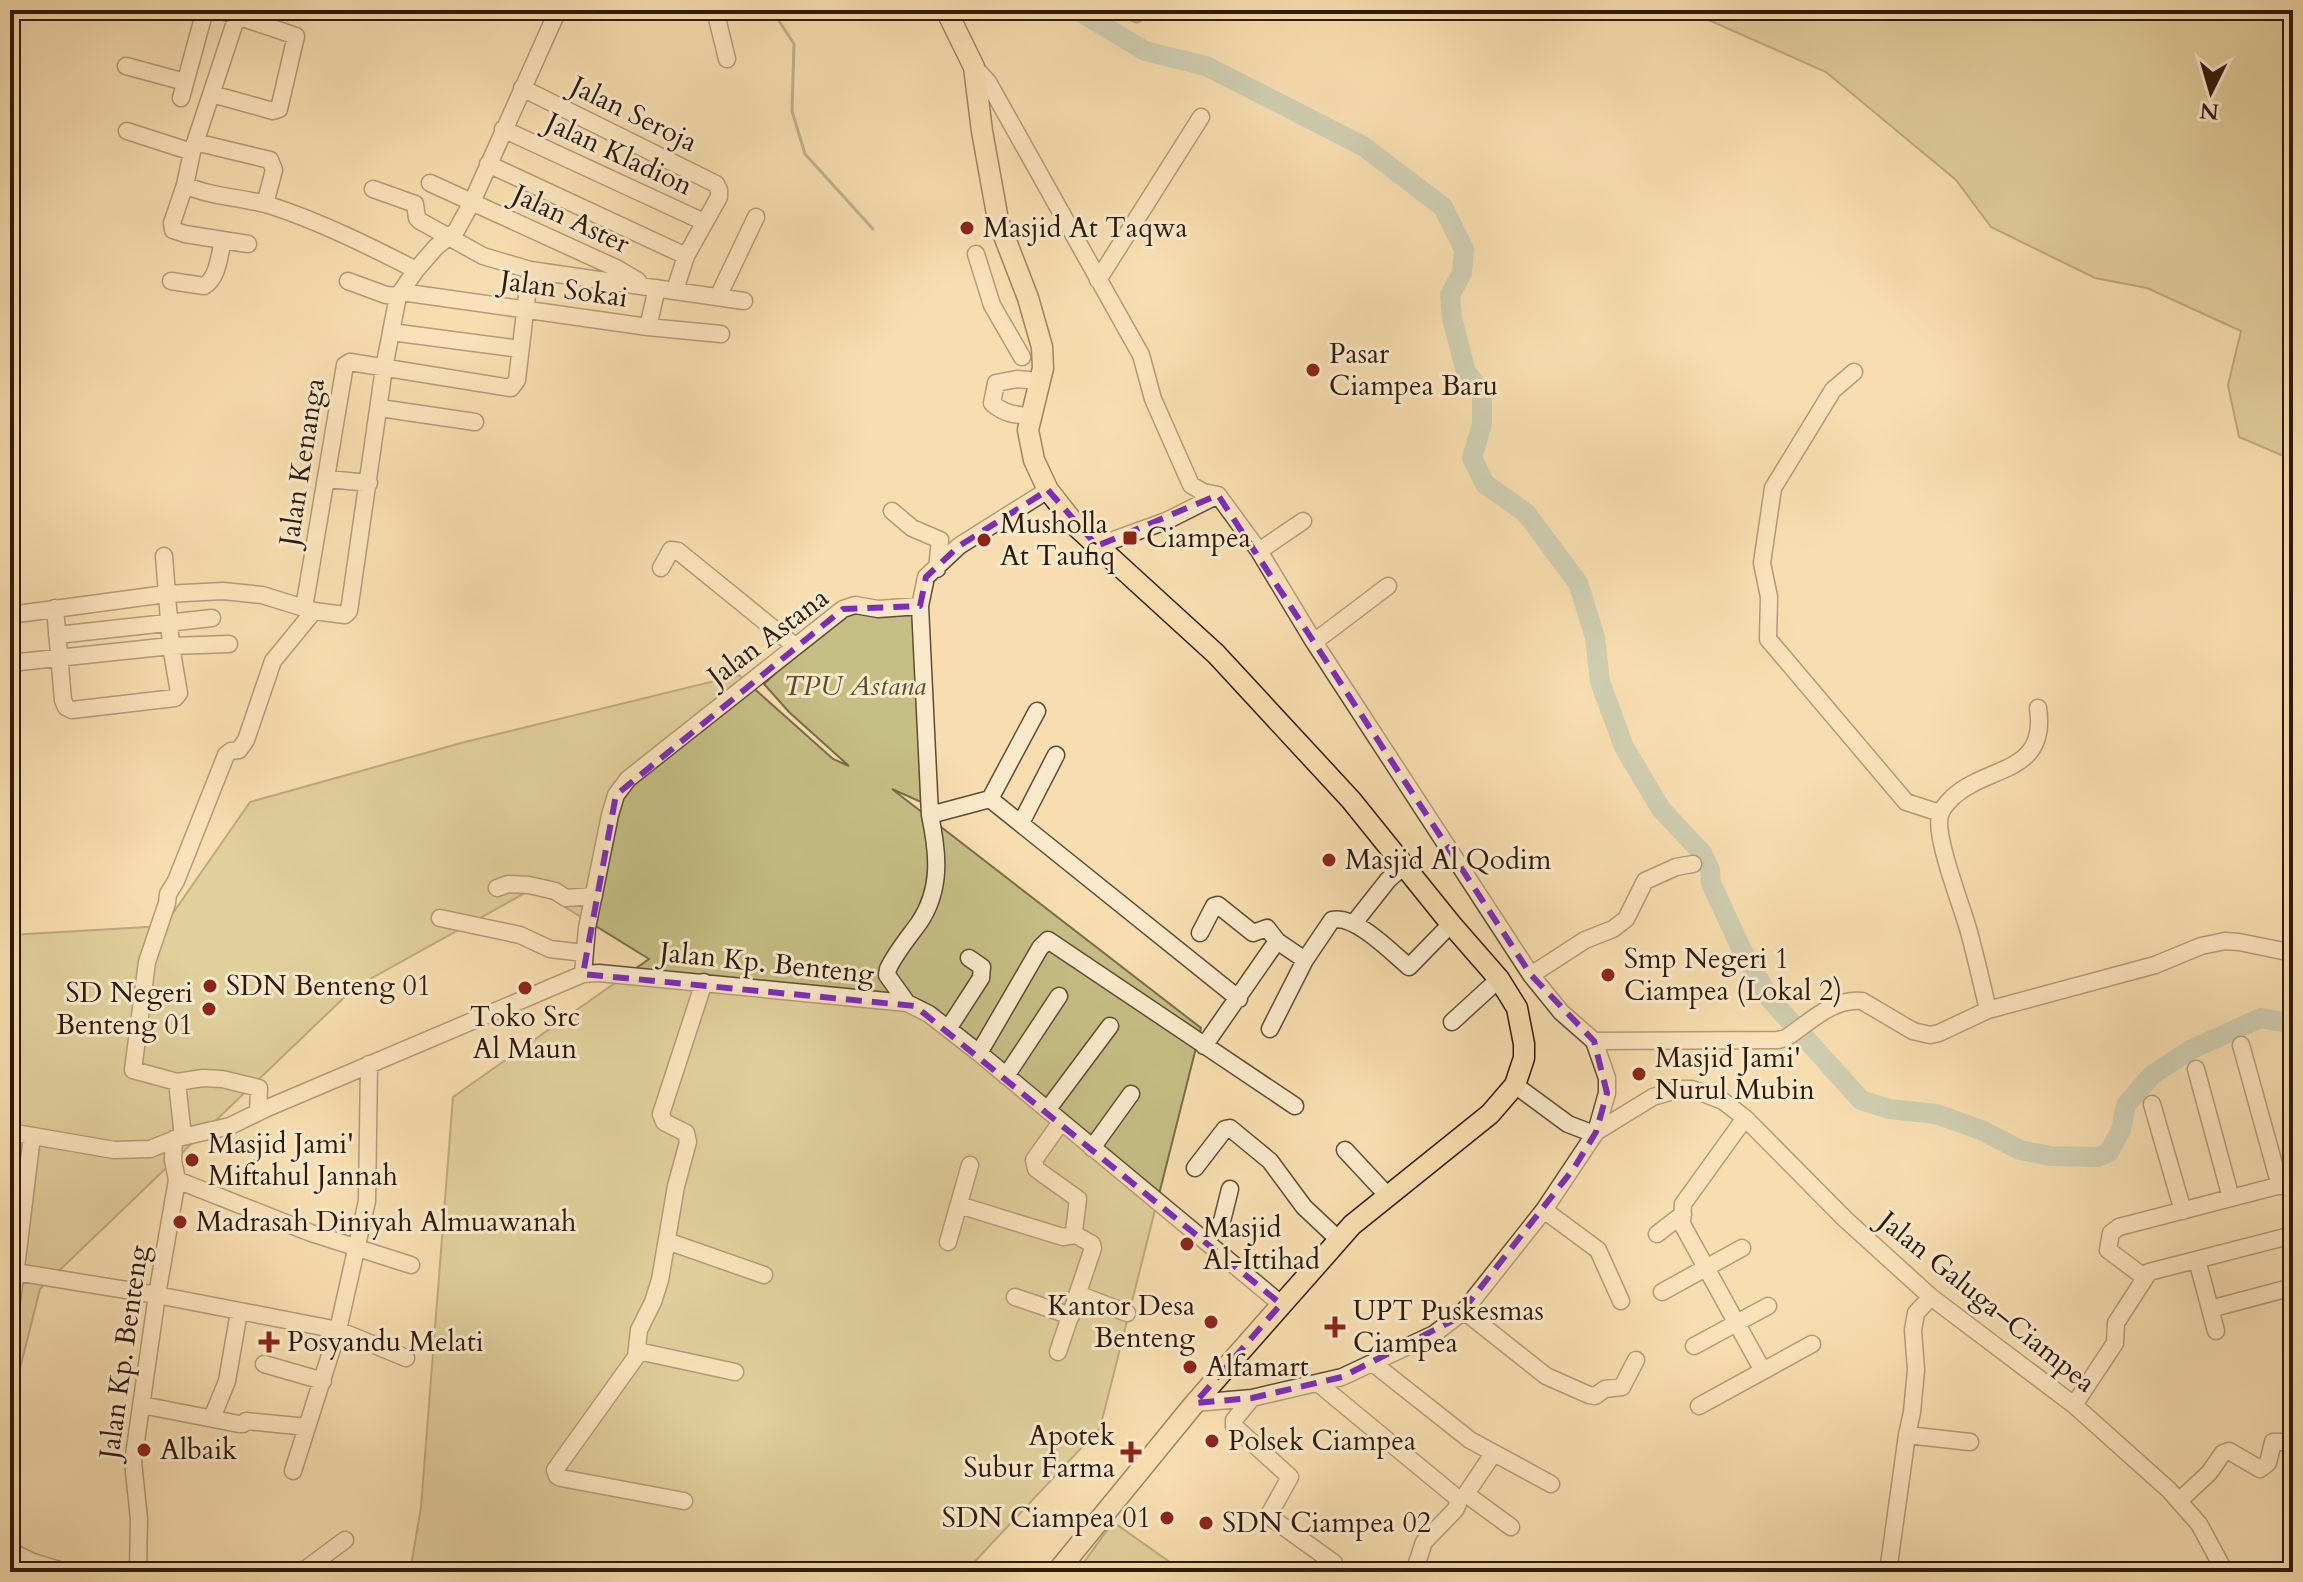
<svg xmlns="http://www.w3.org/2000/svg" width="2303" height="1582" font-family="Cardo,serif">
<rect width="100%" height="100%" fill="#f7ddaf"/>
<filter id="stains"><feTurbulence type="fractalNoise" baseFrequency=".0025" numOctaves="4"/><feColorMatrix values="0 0 0 0 .2 0 0 0 0 .09 0 0 0 0 .02 0 0 0 .5 -.17"/></filter>
<radialGradient id="worn" r=".72"><stop offset=".6" stop-color="#630" stop-opacity="0"/><stop offset="1" stop-color="#630" stop-opacity=".3"/></radialGradient>
<path fill="#c5be85" stroke="#7a6c48" stroke-width="2" d="M1103,10H1161L1137,23Z
M1686,10H2293V460L2239,437L2228,385L2241,331L2147,288L2095,278L1991,227L1956,180L1826,72Z
M847,612L916,614L921,802L892,789L1201,1028L1100,1428L965,1572H410L421,1507L453,1097L649,959L534,888L354,988L40,1289L10,1408V935L164,926L250,802L461,743L739,675L833,759L849,766L789,712L764,684L819,632Z
M1113,1522L1184,1572H1077Z"/>
<g fill="none" stroke-linecap="round" stroke-linejoin="round">
<path stroke="#717b6f" stroke-width="3" d="M772,10L794,44L792,111L805,154L873,229"/>
<path stroke="#9ebbb1" stroke-width="20" d="M1077,10L1145,51L1206,66L1363,146L1443,207L1464,249L1462,273L1450,295L1452,318L1466,372L1482,394V424L1472,458L1485,484L1526,513L1578,583L1595,637L1600,682L1624,747L1661,809L1702,853L1710,870L1711,883L1741,948L1770,999L1861,1100L1889,1109L1936,1114L1981,1130L2020,1150L2051,1156L2098,1157L2109,1152L2121,1130L2126,1105L2152,1075L2190,1050L2261,1018L2287,1023L2293,1028"/>
<defs>
<path id="minor" d="M239,10L192,152L185,185C211,197 241,197 269,205C321,222 367,245 416,270
M715,10L727,59
M126,66L185,82
M974,67L988,82L1141,355L1153,399L1191,485L1203,492L1218,495L1259,551L1314,642L1531,975L1561,1012L1594,1041L1607,1078V1093L1596,1132
M522,88L716,184L719,190V197L686,256L675,290
M212,94L273,111L279,109L296,36L219,10
M181,98L204,14
M503,129L704,222
M127,131L192,152
M195,142L270,160L274,170L265,204
M488,164L686,256
M430,183L616,268L638,281
M185,185L172,223L173,230L185,234L248,244
M373,189L415,204L417,218L420,221L483,256L530,270L744,301
M976,254L992,305L1022,357
M1098,280L1201,117
M171,281L204,286C218,278 219,256 223,241
M348,281L386,295L398,296
M401,292L648,327L721,334
M718,297L756,217
M648,327L657,288
M391,332L520,349
M1854,372L1833,390L1773,488L1762,563L1769,597L1768,639L1906,802L1940,813
M380,408L475,422
M1031,416C1015,415 1004,414 992,403L996,383L1017,379L1039,381
M328,479L369,483
M892,511L912,528L940,540L937,569
M1097,546L1166,521L1218,495
M1259,551L1303,521
M661,568L671,550L678,551L795,646
M55,608L63,700L66,707L72,710L175,698L179,693L171,646L164,556
M304,608L345,365L350,362L511,388L517,380L530,270
M10,615L166,594L223,591L262,595L314,611L345,615L349,611L384,368L398,296L416,270L436,247L456,231L472,202L558,10
M57,635L212,618
M1314,642L1388,586
M10,663L171,646L229,644
M990,799L1239,999
M930,815L990,799L1037,711
M1021,823L1056,755
M497,888L508,884L529,885L555,891L566,898L594,896
M440,918L520,935L550,949L584,953
M1354,923L1388,880L1405,865
M1200,933L1214,906L1218,905L1253,933L1267,928L1277,941L1305,960
M583,974L587,928L610,815L616,795L628,779L843,609L855,605L878,609L920,606
M1531,975L1585,940L1613,929L1626,919L1645,881L1676,867L1693,864
M907,1003L887,975L888,969C896,952 908,938 919,923C942,889 938,853 930,815L920,606L926,577L959,546L1048,490
M1988,1010C1982,984 1976,958 1969,932C1962,906 1934,837 1940,815C1942,807 1949,801 1954,796C1989,765 2048,774 2038,708
M1452,1022L1499,979
M948,1029L981,978L982,967L969,958
M1270,1029L1305,960L1332,920C1355,914 1391,952 1409,967L1451,924
M1594,1041L1778,1040L1786,1038C1809,1023 1832,998 1862,1001L1913,1031L1930,1035L1939,1033L1988,1010L2155,965L2201,946L2225,941L2239,942L2293,953
M2292,1044L2293,1046
M2241,1045L2280,1186
M1204,1046L1277,941
M979,1053L1040,948L1048,940L1295,1106
M2196,1069L2231,1198
M1006,1076L1059,996
M177,1082L183,1137
M1515,1085L1568,1124L1594,1134
M2152,1104L2183,1211
M1048,1109L1110,1026
M258,1112L259,1088L222,1079L203,1078L177,1082L133,1070L147,962L167,903L168,894L176,881L226,755L231,751L239,750L246,740L273,661L314,611
M1745,1118L1683,1204L1682,1224L1763,1371
M10,1132L114,1150L150,1149L178,1138L230,1126L265,1109L583,974L599,973L907,1003L929,1014L979,1053L1281,1304
M1092,1148L1131,1094
M1345,1150L1387,1195
M1195,1168L1225,1129L1230,1128L1270,1161L1304,1207L1338,1239
M177,1180L311,1233L411,1265
M959,1205L1063,1237L1076,1235
M1544,1210L1598,1250L1621,1301
M1657,1234L1683,1214
M667,1241L764,1275
M948,1242L970,1165
M1206,1242L1222,1221L1230,1189
M2197,1260L2216,1331
M16,1272L157,1295L338,1330L406,1358
M2144,1277L2108,1250L2111,1233L2119,1227L2293,1182
M1662,1292L1742,1248
M1078,1294L1127,1313
M1015,1297L1071,1316
M2210,1309L2293,1287
M1464,1311L1546,1376L1589,1395L1595,1396L1605,1389L1622,1387L1636,1360
M10,1317L32,1136
M1694,1346L1768,1306
M638,1351L735,1372
M1058,1352L1093,1248L1092,1244L1076,1235L1074,1231L1078,1199L1036,1169L1034,1160L1061,1122
M264,1364L323,1381
M1374,1364L1470,1440L1551,1484
M1319,1384L1456,1497L1458,1504L1455,1510L1424,1542L1414,1572
M1252,1398L1234,1420V1426L1290,1477L1270,1513V1517L1334,1563
M1195,1403L1252,1398L1342,1377L1434,1334L1464,1311L1544,1210L1596,1132L1653,1097L1680,1089H1692L1723,1101L1745,1118L1845,1219L1931,1297L2074,1405L2169,1490L2199,1524L2225,1572
M142,1405L239,1424H243L246,1421L307,1427
M2074,1405L2115,1343L2116,1323L2149,1272L2293,1235
M1699,1406L1812,1344
M212,1418L227,1381L239,1312
M1907,1435L1970,1442
M1493,1454L1466,1494L1511,1527
M293,1471L338,1330L367,1201L369,1064
M684,1501L561,1478L557,1476L555,1470L636,1357L639,1330L653,1302L660,1280L676,1186L688,1142L686,1133L664,1122L661,1114L704,982
M2179,1501L2209,1473L2223,1453L2229,1451L2260,1469L2268,1463L2273,1442H2293
M10,1551L33,1562L66,1572
M138,1572L139,1519L133,1462L157,1295L177,1180L173,1160L174,1139
M302,1572L345,1540
M1888,1572L1907,1435L1912,1412L1916,1370L1913,1330L1916,1313L1931,1297"/>
<path id="major" d="M946,10L974,67L982,131L998,220L1028,298L1042,347L1043,368L1028,430L1034,460L1048,490L1077,527L1216,654L1351,800L1451,924L1499,979L1517,1008L1524,1044V1058L1515,1085L1490,1114L1352,1225L1195,1403L1057,1572"/>
</defs>
<use href="#minor" stroke="#604c34" stroke-width="19"/>
<use href="#major" stroke="#2e1b0b" stroke-width="23"/>
<use href="#minor" stroke="#fae9cb" stroke-width="16"/>
<use href="#major" stroke="#f7ddaf" stroke-width="20"/>
</g>
<path d="M0 0H2303V1582H0ZM1048,490L1097,546L1218,495L1531,975L1594,1041L1607,1093L1596,1132L1574,1168L1456,1319L1342,1377L1252,1398L1195,1403L1281,1304L915,1006L583,974L616,795L843,609L920,606L926,577L959,546Z" fill="#f7ddaf" fill-opacity=".55" fill-rule="evenodd"/>
<path fill="none" stroke="#7b2cbf" stroke-width="6" stroke-dasharray="16 10" stroke-linejoin="round" d="M1048,490L1097,546L1218,495L1531,975L1594,1041L1607,1093L1596,1132L1574,1168L1456,1319L1342,1377L1252,1398L1195,1403L1281,1304L915,1006L583,974L616,795L843,609L920,606L926,577L959,546Z"/>
<g fill="#8f2418" stroke="#fae9cb" stroke-width="3">
<circle cx="967" cy="228" r="8"/>
<circle cx="1313" cy="370" r="8"/>
<rect x="1122" y="530" width="16" height="16" rx="4"/>
<circle cx="984" cy="540" r="8"/>
<circle cx="1329" cy="860" r="8"/>
<circle cx="1608" cy="975" r="8"/>
<circle cx="210" cy="986" r="8"/>
<circle cx="525" cy="988" r="8"/>
<circle cx="209" cy="1009" r="8"/>
<circle cx="1639" cy="1074" r="8"/>
<circle cx="192" cy="1160" r="8"/>
<circle cx="180" cy="1222" r="8"/>
<circle cx="1187" cy="1244" r="8"/>
<circle cx="1211" cy="1322" r="8"/>
<path d="M1331 1315h8v8h8v8h-8v8h-8v-8h-8v-8h8z"/>
<path d="M265 1330h8v8h8v8h-8v8h-8v-8h-8v-8h8z"/>
<circle cx="1190" cy="1367" r="8"/>
<circle cx="1212" cy="1441" r="8"/>
<circle cx="144" cy="1450" r="8"/>
<path d="M1127 1440h8v8h8v8h-8v8h-8v-8h-8v-8h8z"/>
<circle cx="1167" cy="1518" r="8"/>
<circle cx="1206" cy="1523" r="8"/>
</g>
<g text-anchor="middle" dominant-baseline="central" stroke-width="6" stroke-linejoin="round" paint-order="stroke">
<g font-size="28" fill="#2e1b0b" stroke="#fae9cb">
<text transform="translate(634 114) rotate(26)">Jalan Seroja</text>
<text transform="translate(619 154) rotate(25)">Jalan Kladion</text>
<text transform="translate(571 219) rotate(25)">Jalan Aster</text>
<text transform="translate(564 289) rotate(8)">Jalan Sokai</text>
<text transform="translate(302 462) rotate(-81)">Jalan Kenanga</text>
<text transform="translate(768 637) rotate(-37)">Jalan Astana</text>
<text transform="translate(767 963) rotate(6)">Jalan Kp. Benteng</text>
<text transform="translate(1987 1302) rotate(39)">Jalan Galuga–Ciampea</text>
<text transform="translate(124 1352) rotate(-82)">Jalan Kp. Benteng</text>
</g>
<g font-size="28" fill="#2e1b0b" stroke="#fae9cb" text-anchor="start">
<text x="983" y="228">Masjid At Taqwa</text>
<text x="1329" y="354">Pasar<tspan x="1329" dy="32">Ciampea Baru</tspan></text>
<text x="1000" y="524">Musholla<tspan x="1000" dy="32">At Taufiq</tspan></text>
<text x="1146" y="538">Ciampea</text>
<text x="1345" y="860">Masjid Al Qodim</text>
<text x="1624" y="959">Smp Negeri 1<tspan x="1624" dy="32">Ciampea (Lokal 2)</tspan></text>
<text x="226" y="986">SDN Benteng 01</text>
<text x="193" y="993" text-anchor="end">SD Negeri<tspan x="193" dy="32">Benteng 01</tspan></text>
<text x="525" y="1017" text-anchor="middle">Toko Src<tspan x="525" dy="32">Al Maun</tspan></text>
<text x="1655" y="1058">Masjid Jami'<tspan x="1655" dy="32">Nurul Mubin</tspan></text>
<text x="208" y="1144">Masjid Jami'<tspan x="208" dy="32">Miftahul Jannah</tspan></text>
<text x="196" y="1222">Madrasah Diniyah Almuawanah</text>
<text x="1203" y="1228">Masjid<tspan x="1203" dy="32">Al-Ittihad</tspan></text>
<text x="1195" y="1306" text-anchor="end">Kantor Desa<tspan x="1195" dy="32">Benteng</tspan></text>
<text x="1353" y="1311">UPT Puskesmas<tspan x="1353" dy="32">Ciampea</tspan></text>
<text x="287" y="1342">Posyandu Melati</text>
<text x="1206" y="1367">Alfamart</text>
<text x="1115" y="1436" text-anchor="end">Apotek<tspan x="1115" dy="32">Subur Farma</tspan></text>
<text x="1228" y="1441">Polsek Ciampea</text>
<text x="160" y="1450">Albaik</text>
<text x="1151" y="1518" text-anchor="end">SDN Ciampea 01</text>
<text x="1222" y="1523">SDN Ciampea 02</text>
</g>
<g font-size="28" font-style="italic" fill="#5b4c30" stroke="#fae9cb">
<text x="855" y="686">TPU Astana</text>
</g>
</g>
<rect width="2303" height="1582" fill="none" stroke="#f7ddaf" stroke-width="40"/>
<rect x="12" y="12" width="2279" height="1558" fill="none" stroke="#2e1b0b" stroke-width="4"/>
<rect x="20" y="20" width="2263" height="1542" fill="none" stroke="#2e1b0b" stroke-width="2"/>
<g transform="translate(2211 92) rotate(185)" stroke="#fae9cb" stroke-width="6" paint-order="stroke">
<path d="M0-6L14 30L0 20L-14 30Z" fill="#2e1b0b"/>
<text y="-12" font-size="22" font-weight="bold" text-anchor="middle" fill="#2e1b0b">N</text>
</g>
<rect width="100%" height="100%" filter="url(#stains)"/>
<rect width="100%" height="100%" fill="url(#worn)"/>
</svg>
